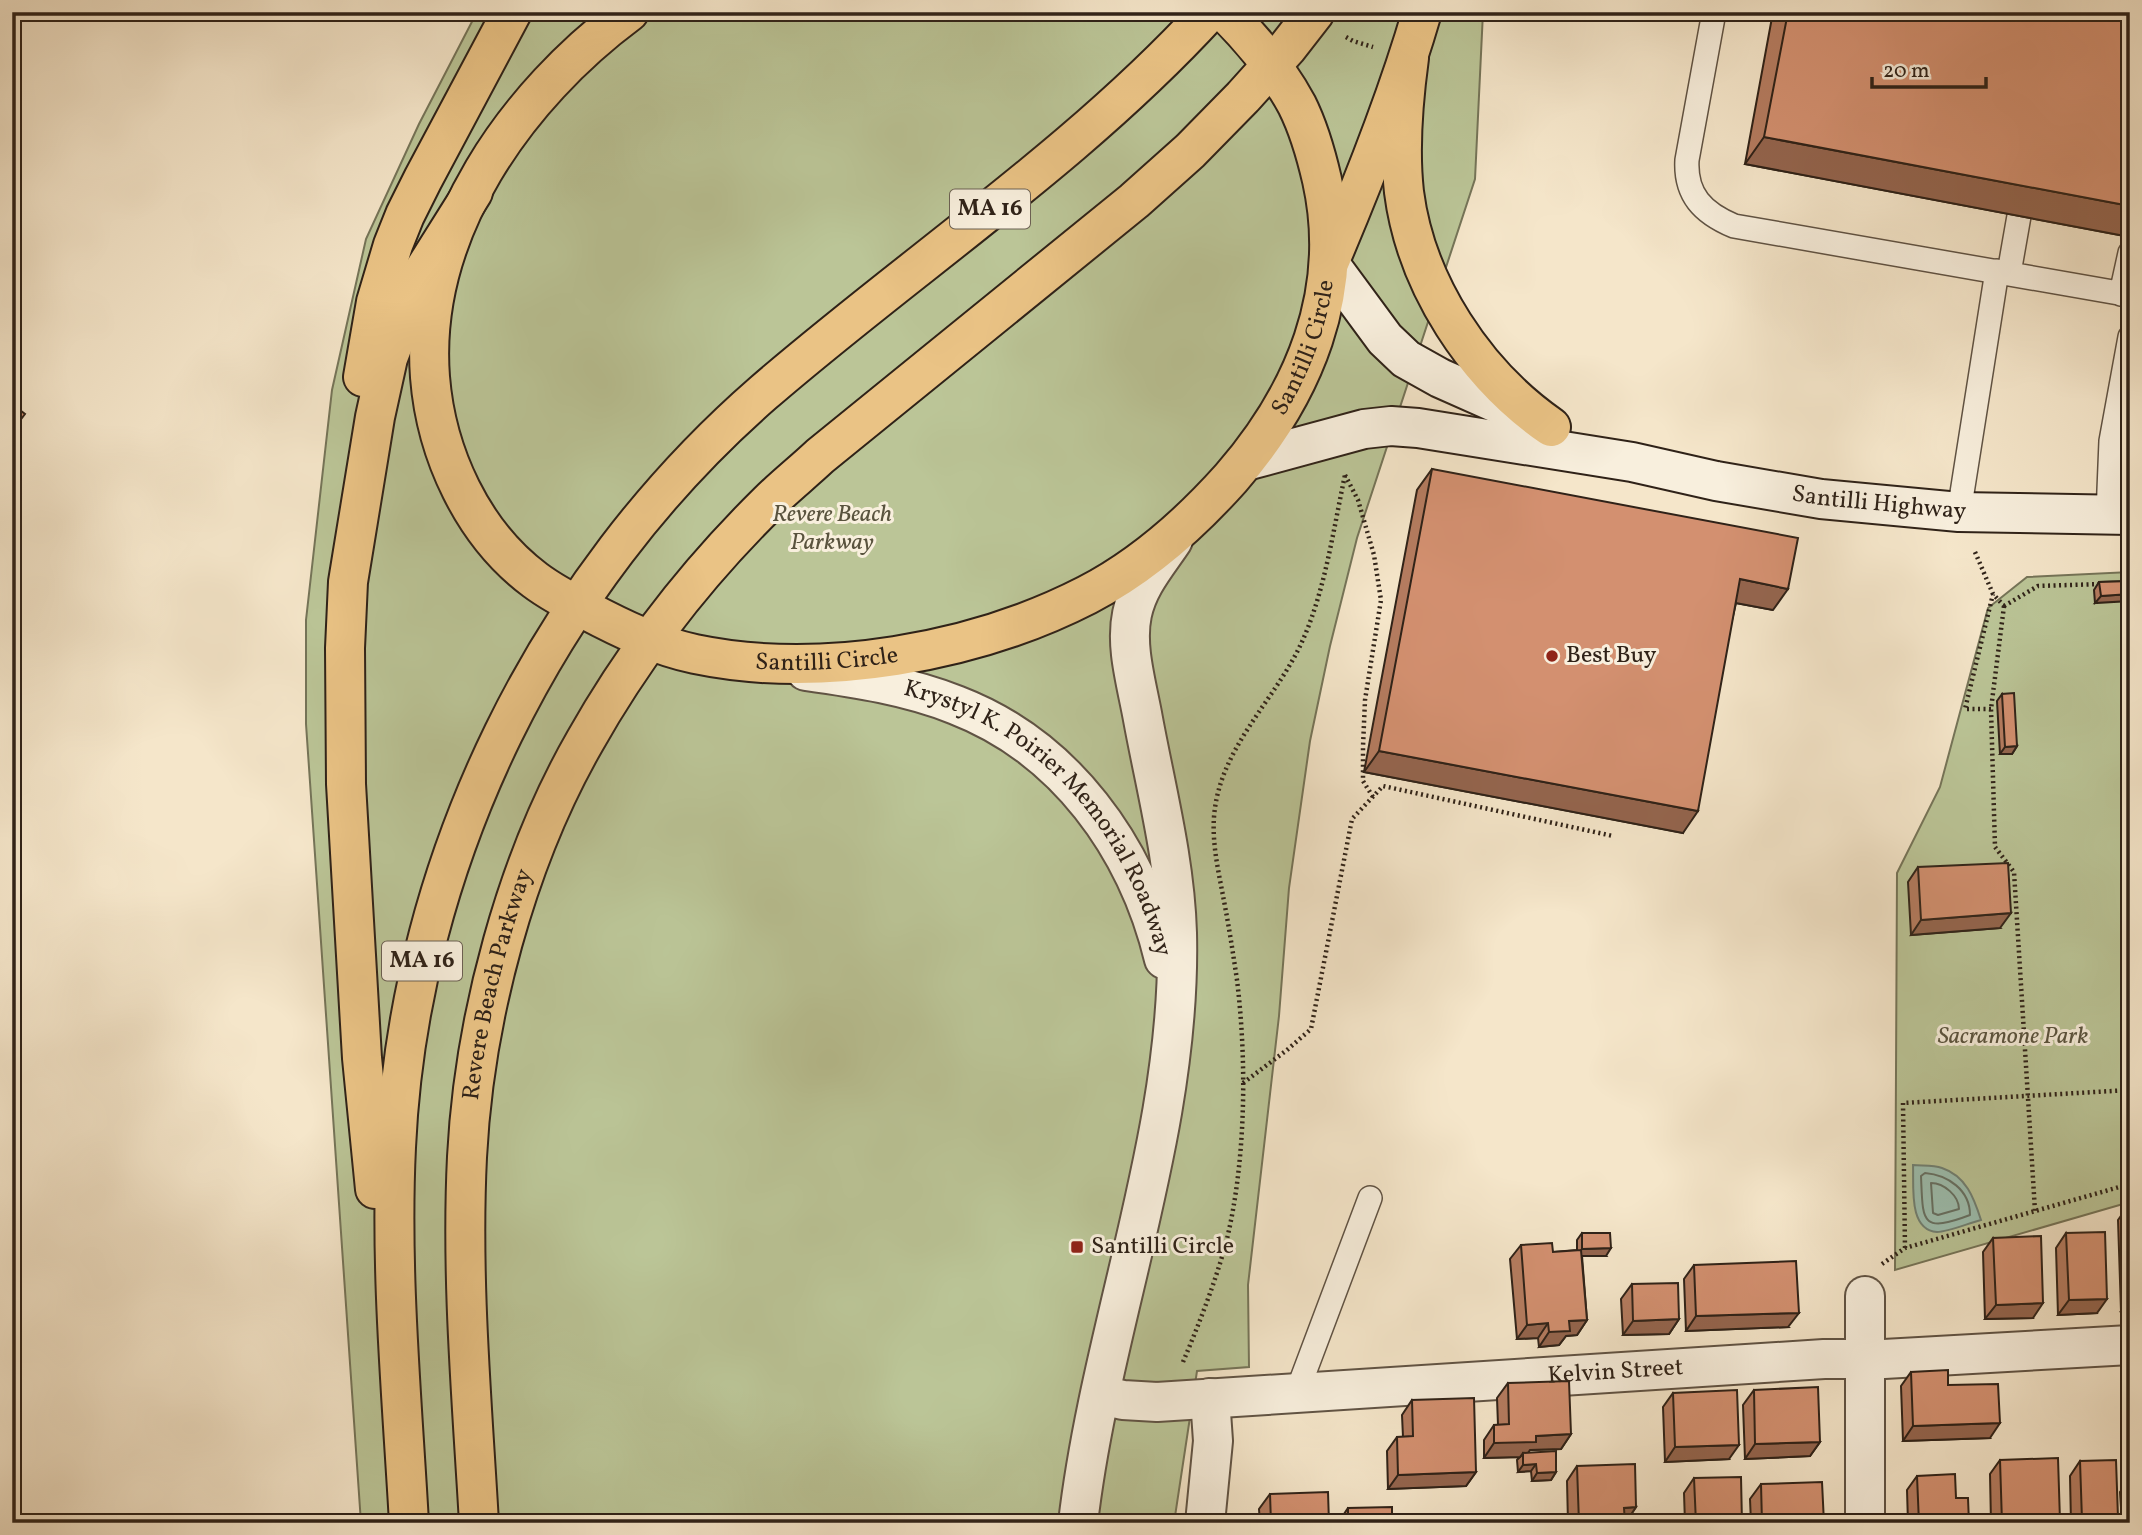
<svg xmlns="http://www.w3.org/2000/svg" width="2142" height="1535" font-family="Vollkorn,serif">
<rect width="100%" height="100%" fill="#f5e6ca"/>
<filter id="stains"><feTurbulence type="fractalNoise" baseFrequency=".00286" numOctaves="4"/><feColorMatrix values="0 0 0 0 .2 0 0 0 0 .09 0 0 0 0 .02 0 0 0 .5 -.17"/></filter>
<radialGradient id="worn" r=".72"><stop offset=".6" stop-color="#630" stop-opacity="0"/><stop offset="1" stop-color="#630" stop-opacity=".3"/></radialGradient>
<path fill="#bbc597" stroke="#757458" stroke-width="2" d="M477,12H1483L1475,179L1357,538L1330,646L1310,741L1289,888L1279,1016L1248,1285L1249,1367L1197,1371L1174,1523H361L306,724V620L332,390L366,239L419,124Z
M2130,572V1202L1895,1270L1897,873L1940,787L1988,608L2027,577Z"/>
<path fill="#9dc0b1" stroke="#718174" stroke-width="2" d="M1913,1165C1922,1166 1933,1165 1942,1168C1966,1176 1974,1198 1981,1220C1969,1223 1948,1232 1937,1232C1908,1230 1914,1186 1913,1165Z"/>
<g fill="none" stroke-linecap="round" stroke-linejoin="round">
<path stroke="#667164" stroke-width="2" d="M1925,1173C1948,1175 1970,1190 1970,1215C1920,1234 1923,1221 1921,1176Z
M1931,1183C1944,1183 1959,1196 1959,1209L1938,1215L1933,1213Z"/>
<defs>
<path id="service" d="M1714,12L1687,160C1685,195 1703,213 1734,226L2130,295
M2009,273L2019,216
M2121,294L2130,253
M1959,512L1997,271
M2108,515L2111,441L2130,337
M1297,1392L1370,1198"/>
<g id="minor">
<path id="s1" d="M806,671C856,678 909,686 956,705C1065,747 1137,847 1164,959"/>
<path id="s2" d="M1101,1395L1123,1400L1157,1402L1824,1359H1884L2130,1345"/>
<path d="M1078,1523C1101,1325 1182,1134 1177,933C1175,861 1156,789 1143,719C1137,685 1125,647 1132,614C1138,585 1157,564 1173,540"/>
<path d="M1205,1523L1213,1441L1210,1398"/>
<path d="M1865,1523V1296"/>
</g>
<g id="secondary">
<path d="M1329,263L1385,339L1406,359L1440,378L1537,421"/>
<path id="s3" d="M1246,461L1364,429L1391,426L1418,428L1632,462L1716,481L1821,499L1959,512L2130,515"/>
</g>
<g id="primary">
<path id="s4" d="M629,12C517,95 419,231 430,377C436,453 472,533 535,580C551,592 568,601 586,610C620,628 657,646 695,654C820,680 974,653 1087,595C1143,566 1189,525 1231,478C1304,394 1347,292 1322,180C1316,154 1309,129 1297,105C1278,70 1253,40 1225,12"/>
</g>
<g id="trunk">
<path d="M1409,58C1403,102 1399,147 1404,192C1416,285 1475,374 1551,427"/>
<path d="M1329,263C1364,181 1397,98 1422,12"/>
<path d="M363,377L376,302L393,245L405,215L423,179L512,12"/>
<path d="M375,1189L362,1058L346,784L345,648L348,582L375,417L388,358L410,300L424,270L473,192"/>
<path d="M409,1523C402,1398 390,1272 396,1147C409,861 547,581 763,393C911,265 1077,156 1209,12"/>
<path id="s5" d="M479,1523C472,1401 461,1279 467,1157C474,1019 516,861 585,741C634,654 697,573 768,503C784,487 803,472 820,456L1134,201L1190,151L1243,97L1287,48L1315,12"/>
</g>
</defs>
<use href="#service" stroke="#605344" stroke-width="26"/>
<use href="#minor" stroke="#605344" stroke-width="42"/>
<use href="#secondary" stroke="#2f2218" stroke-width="42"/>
<use href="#primary" stroke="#2f2218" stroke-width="42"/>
<use href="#trunk" stroke="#2f2218" stroke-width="42"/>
<path stroke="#2f2218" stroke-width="4.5" stroke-dasharray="2 3.5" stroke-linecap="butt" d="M1346,37L1353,41L1373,47
M1345,475L1358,500L1374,555L1381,600L1365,700L1363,747V781L1373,797
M1975,552L1993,594L2004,606
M2004,606L1991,709L1995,847L2014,872L2035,1211
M2004,606L2038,586L2102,584
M1991,709H1965L1993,594
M1243,1083L1287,1050L1311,1029L1352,819L1383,786L1613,836
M1905,1248L1903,1103L2130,1090
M1882,1264L1905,1248L2130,1184
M1183,1362C1199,1324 1215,1283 1226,1243C1246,1162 1247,1062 1237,980C1233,953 1229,927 1224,901C1219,874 1212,845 1214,817C1219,749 1273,703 1301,644C1325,592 1333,531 1345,475"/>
<use href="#service" stroke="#f8efdd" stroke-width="23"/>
<use href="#minor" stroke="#f8efdd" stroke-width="38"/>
<use href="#secondary" stroke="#f8efdd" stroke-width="38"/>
<use href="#primary" stroke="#eac385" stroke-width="38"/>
<use href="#trunk" stroke="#eac385" stroke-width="38"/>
</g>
<path fill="#b57c60" stroke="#2f2218" stroke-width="2" d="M1773,12H2130V237L1745,164Z
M1432,469L1773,610L1736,603L1683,833L1364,772L1417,490Z
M2130,581L2095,603L2094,590L2099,582Z
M2002,694L2017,746L2012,754H2000L1997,701Z
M1918,867L2000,928L1911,935L1908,882Z
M2128,1206H2130V1310L2121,1311L2118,1220Z
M1582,1233L1606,1256H1582L1587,1320L1577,1335L1566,1336L1559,1345L1539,1347L1538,1338L1517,1339L1510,1259L1521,1245L1553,1252L1577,1250V1240Z
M2066,1233L2097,1313L2058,1315L2056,1248Z
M1993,1238L2033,1318L1985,1319L1983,1252Z
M1694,1265L1788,1327L1686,1331L1684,1279Z
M1632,1284L1679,1319L1669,1334L1623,1335L1621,1299Z
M1911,1372L1948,1385L1990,1438L1903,1441L1901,1386Z
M1508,1383L1571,1434L1561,1449L1530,1450L1528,1452L1556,1472L1551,1480L1532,1481L1531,1471L1518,1472L1517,1460L1520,1457L1484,1458V1440L1494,1425H1498L1497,1398Z
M1754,1390L1820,1442L1810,1456L1745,1459L1743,1405Z
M1673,1393L1729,1459L1665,1462L1663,1407Z
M1412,1400L1476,1472L1466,1486L1388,1489L1387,1451L1397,1437H1403L1402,1415Z
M2000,1460L2059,1523H1991L1990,1474Z
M2080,1461L2115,1523H2071L2070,1476Z
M1577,1466L1636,1507L1626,1522L1625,1523H1568L1567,1481Z
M1917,1476L1956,1498L1969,1523H1908L1907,1490Z
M1694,1478L1742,1523H1685L1684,1493Z
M2130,1478V1523H2122L2120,1492Z
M1761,1484L1824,1523H1751L1750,1499Z
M1270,1494L1329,1523H1260L1259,1509Z
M1348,1508L1392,1523H1338Z"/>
<path fill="#94654e" stroke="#2f2218" stroke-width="2" d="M1764,137L2130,206V237L1745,164Z
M1740,579L1788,589L1773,610L1725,601Z
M2130,594V601L2095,603L2101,596Z
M2017,746L2012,754H2000L2005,747Z
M1379,751L1698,811L1683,833L1364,772Z
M2011,913L2000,928L1911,935L1921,920Z
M1611,1248L1606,1256H1577L1582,1249Z
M2130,1298V1310L2121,1311Z
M2107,1299L2097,1313L2058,1315L2069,1300Z
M2043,1303L2033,1318L1985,1319L1996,1305Z
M1799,1313L1788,1327L1686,1331L1696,1316Z
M1679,1319L1669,1334L1623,1335L1633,1321Z
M1587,1320L1577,1335L1566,1336L1559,1345L1539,1347L1549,1332L1569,1321Z
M1548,1323L1538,1338L1517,1339L1527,1325Z
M2000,1423L1990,1438L1903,1441L1913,1426Z
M1571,1434L1561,1449L1530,1450L1526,1456L1523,1453L1520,1457L1484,1458L1494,1443L1536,1436Z
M1820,1442L1810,1456L1745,1459L1755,1444Z
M1739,1445L1729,1459L1665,1462L1675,1447Z
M1536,1464L1531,1471L1518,1472L1523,1465Z
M1476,1472L1466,1486L1388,1489L1398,1475Z
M1556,1472L1551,1480L1532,1481L1537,1473Z
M1636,1507L1626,1522H1614L1624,1508Z
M2130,1514V1523H2124Z
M2118,1518L2115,1523H2080L2082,1520Z"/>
<path fill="#d39070" stroke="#2f2218" stroke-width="2" d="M1788,12H2130V206L1764,137Z
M12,404L25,414L12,431Z
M1432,469L1798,538L1788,589L1740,579L1698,811L1379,751Z
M2130,581V594L2101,596L2099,582Z
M2014,693L2017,746L2005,747L2002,694Z
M2008,863L2011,913L1921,920L1918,867Z
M2128,1206H2130V1262Z
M2105,1232L2107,1299L2069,1300L2066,1233Z
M1582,1233H1610L1611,1248L1582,1249Z
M2041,1236L2043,1303L1996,1305L1993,1238Z
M1552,1243L1553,1252L1581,1250L1587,1320L1569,1321L1570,1331L1549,1332L1548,1323L1527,1325L1521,1245Z
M1796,1261L1799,1313L1696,1316L1694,1265Z
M1678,1283L1679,1319L1633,1321L1632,1284Z
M1948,1370V1385L1998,1384L2000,1423L1913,1426L1911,1372Z
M1569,1381L1571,1434L1536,1436V1442L1494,1443V1425L1509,1424L1508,1383Z
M1818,1387L1820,1442L1755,1444L1754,1390Z
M1737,1390L1739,1445L1675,1447L1673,1393Z
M1474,1398L1476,1472L1398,1475L1397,1437L1413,1436L1412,1400Z
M1556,1451V1472L1537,1473L1536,1464L1523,1465V1453Z
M2058,1458L2060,1521L2002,1523L2000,1460Z
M2116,1460L2118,1518L2082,1520L2080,1461Z
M1635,1464L1636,1507L1624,1508L1625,1523H1579L1577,1466Z
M1955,1474L1956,1498H1968L1969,1523H1919L1917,1476Z
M1741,1477L1742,1523H1696L1694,1478Z
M1822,1482L1824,1523H1762L1761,1484Z
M1328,1492L1329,1523H1271L1270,1494Z
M1392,1507V1523H1348V1508Z"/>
<g fill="#8f2418" stroke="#f8efdd" stroke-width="2.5">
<circle cx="1552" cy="656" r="7"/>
<rect x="1070" y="1240" width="14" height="14" rx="3.5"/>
</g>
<g text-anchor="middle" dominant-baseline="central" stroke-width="6" stroke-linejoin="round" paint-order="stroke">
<g fill="#f8efdd" stroke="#6b6053" stroke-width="2">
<rect x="950" y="189.5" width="80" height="39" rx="5"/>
<rect x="382" y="941.5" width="80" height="39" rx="5"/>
</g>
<g font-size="23" font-weight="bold" fill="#2f2218">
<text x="990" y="209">MA 16</text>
<text x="422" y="961">MA 16</text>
</g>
<g font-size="24" fill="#2f2218" stroke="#f8efdd">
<text stroke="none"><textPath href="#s4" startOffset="1587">Santilli Circle</textPath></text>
<text stroke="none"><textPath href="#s3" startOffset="644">Santilli Highway</textPath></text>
<text stroke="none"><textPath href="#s4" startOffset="978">Santilli Circle</textPath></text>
<text stroke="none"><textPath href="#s1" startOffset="296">Krystyl K. Poirier Memorial Roadway</textPath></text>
<text stroke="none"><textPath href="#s5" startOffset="542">Revere Beach Parkway</textPath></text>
<text stroke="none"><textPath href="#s2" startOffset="516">Kelvin Street</textPath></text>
</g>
<g font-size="24" font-style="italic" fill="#59533e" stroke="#f8efdd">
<text x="832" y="515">Revere Beach<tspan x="832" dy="28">Parkway</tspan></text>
<text x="2013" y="1037">Sacramone Park</text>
</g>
<g font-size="24" fill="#2f2218" stroke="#f8efdd" text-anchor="start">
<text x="1566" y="656">Best Buy</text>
<text x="1091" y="1247">Santilli Circle</text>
</g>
</g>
<rect width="2142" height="1535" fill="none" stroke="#f5e6ca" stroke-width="42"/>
<rect x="14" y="14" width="2114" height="1507" fill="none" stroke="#2f2218" stroke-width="3.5"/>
<rect x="21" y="21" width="2100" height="1493" fill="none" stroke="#2f2218" stroke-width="2"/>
<path d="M1872 77v10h114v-10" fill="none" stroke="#2f2218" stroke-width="3.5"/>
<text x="1883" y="77" font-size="21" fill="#2f2218" stroke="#f8efdd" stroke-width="5" paint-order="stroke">20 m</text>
<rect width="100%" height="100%" filter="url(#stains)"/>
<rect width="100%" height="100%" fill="url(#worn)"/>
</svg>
